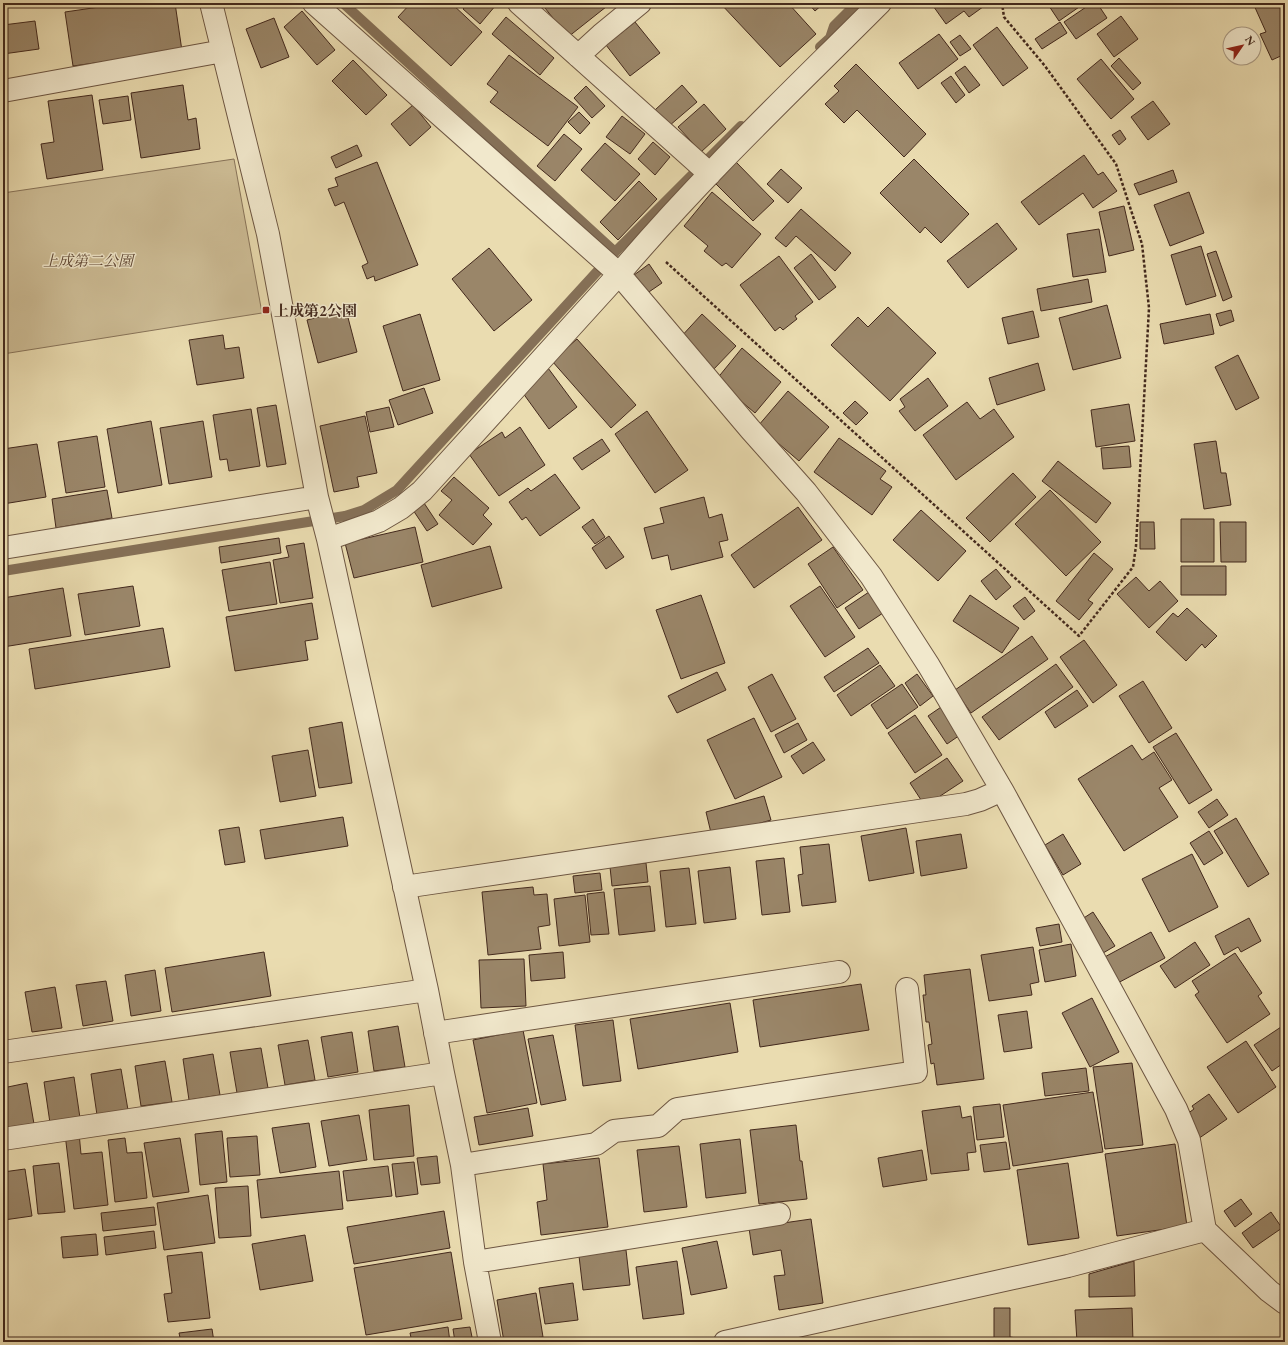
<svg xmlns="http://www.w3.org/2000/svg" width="1288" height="1345" font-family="'EB Garamond','Noto Serif JP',serif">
<rect width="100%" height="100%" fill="#eadcb0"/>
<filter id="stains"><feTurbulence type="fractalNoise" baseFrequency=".005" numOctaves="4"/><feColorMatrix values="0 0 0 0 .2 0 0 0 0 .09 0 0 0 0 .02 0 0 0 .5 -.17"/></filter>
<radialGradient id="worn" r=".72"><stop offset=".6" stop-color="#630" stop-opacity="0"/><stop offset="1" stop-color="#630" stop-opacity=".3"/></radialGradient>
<path fill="#cebe97" stroke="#88745a" d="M234,159L262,313L3,354V193Z"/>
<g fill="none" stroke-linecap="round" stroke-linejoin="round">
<path stroke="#857057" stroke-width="10" d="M343,3L615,252
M820,47L830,38L834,26L857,3
M3,571L345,516L364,510L397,490L615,252L741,126"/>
</g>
<path fill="#9a8669" stroke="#43291d" d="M127,3H175L182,51L73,66L65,12Z
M411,3H451L482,32L451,66L398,17Z
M468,3H494L496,5L480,24L463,9Z
M541,3H611L568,37Z
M720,3H788L816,34L780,67Z
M808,3H824L815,11Z
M931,3H986L987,4L969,17L964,11L946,24Z
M1047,3H1080L1082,5L1059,21Z
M1092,3H1097L1107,18L1076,39L1064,22Z
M1253,3H1285V54L1272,60L1260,34L1266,32Z
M302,11L335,50L317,65L284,27Z
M1121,16L1138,39L1114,57L1097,34Z
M506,17L554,58L540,75L492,34Z
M274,18L289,57L261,68L246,29Z
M35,21L39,49L3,54V25Z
M635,22L660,53L630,76L606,45Z
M1060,22L1067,33L1042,49L1035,39Z
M997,27L1028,68L1003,86L973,45Z
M939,34L958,59L918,89L899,63Z
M960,35L971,49L960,56L950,42Z
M509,55L578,107L548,146L490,102L498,92L487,84Z
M1119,58L1141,83L1133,90L1111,66Z
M1101,59L1134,99L1111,119L1077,79Z
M353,60L387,95L366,115L332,81Z
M856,64L926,134L904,157L857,110L844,123L825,104L839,91L834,86Z
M965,66L980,85L969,93L955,73Z
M951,76L965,95L956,103L941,83Z
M183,85L188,120L196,118L200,149L141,158L131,93Z
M682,85L697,102L669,126L655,110Z
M586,86L605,106L592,118L574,98Z
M92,95L103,170L47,179L41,144L54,142L48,101Z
M128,96L131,120L103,124L99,100Z
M1153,101L1170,124L1148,140L1131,117Z
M704,104L726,129L701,152L678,127Z
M413,105L431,127L410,146L391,124Z
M579,112L590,123L580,134L568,122Z
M622,116L645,134L630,154L606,137Z
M1120,130L1126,139L1119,145L1112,135Z
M564,134L582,149L555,181L537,166Z
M653,142L670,157L655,175L638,159Z
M605,143L640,174L615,201L581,170Z
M357,145L362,156L336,168L331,157Z
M1084,155L1098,175L1103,172L1117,191L1093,208L1083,193L1039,225L1021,202Z
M914,159L969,214L941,243L925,227L920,233L880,193Z
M377,162L418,265L375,281L374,276L367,279L362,266L368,263L344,202L335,206L328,189L338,186L335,178Z
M736,162L774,201L753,221L715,183Z
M781,169L802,188L788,203L767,184Z
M1173,170L1177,182L1139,195L1134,184Z
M639,181L657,199L618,240L600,222Z
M712,192L761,234L732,268L726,263L722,266L704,251L708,246L684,226Z
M1189,192L1204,233L1170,246L1154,205Z
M1124,206L1134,250L1109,256L1099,212Z
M801,209L851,253L835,271L796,236L786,247L775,238Z
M997,223L1017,249L968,288L947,261Z
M1099,229L1106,272L1073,277L1067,234Z
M1201,246L1216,296L1186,305L1171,255Z
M489,248L532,300L494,331L452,279Z
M1216,251L1232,297L1223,301L1207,254Z
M811,254L836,287L819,300L794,268Z
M779,256L813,302L795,316L797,319L783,330L780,327L775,331L740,285Z
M649,264L662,283L643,296L630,278Z
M1088,279L1092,302L1041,311L1037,289Z
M1107,305L1121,358L1073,370L1059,318Z
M888,307L936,353L890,401L831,345L858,317L868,327Z
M346,310L357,352L318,363L307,320Z
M1231,310L1234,321L1220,326L1216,314Z
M1033,311L1039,337L1008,344L1002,318Z
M420,314L440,380L403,391L383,326Z
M702,314L736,346L712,371L679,339Z
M1210,314L1214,334L1164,344L1160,324Z
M223,335L225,349L239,347L244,378L197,385L189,340Z
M577,339L636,405L611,428L552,361Z
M742,348L781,382L755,413L716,380Z
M1238,355L1259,398L1236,410L1215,367Z
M1038,363L1045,390L997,405L989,378Z
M548,368L577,407L549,429L520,389Z
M928,378L948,406L915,431L899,411L905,407L900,399Z
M424,388L433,413L398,425L389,400Z
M788,391L829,427L799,461L758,426Z
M855,401L868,413L856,425L843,413Z
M967,402L980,419L994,409L1014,437L956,480L923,435Z
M1129,404L1135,441L1096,447L1091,410Z
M276,405L286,464L267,467L257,408Z
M389,407L394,427L370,432L366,412Z
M251,409L260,466L229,471L227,459L220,460L213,415Z
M647,411L688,470L655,493L615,434Z
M365,416L377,473L357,477L359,487L334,492L320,426Z
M151,421L162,485L118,493L107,429Z
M203,421L212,477L169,484L160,428Z
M520,427L545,465L499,496L469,454L502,432L505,438Z
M97,436L105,487L66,493L58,442Z
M839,438L886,471L880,479L892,487L872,515L814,472Z
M602,439L610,451L582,470L573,458Z
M1216,441L1221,473H1226L1231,505L1204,509L1194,444Z
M37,444L46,497L3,504V449Z
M1129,446L1131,467L1103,469L1101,448Z
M1058,461L1111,503L1096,523L1042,481Z
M1013,473L1036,497L990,542L966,518Z
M555,474L580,508L540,536L526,517L522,520L509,502L528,488L531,491Z
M454,477L489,508L483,515L492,524L473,545L439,515L452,500L441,491Z
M107,490L112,518L56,528L52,499Z
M1050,490L1101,542L1066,576L1015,524Z
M704,497L709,518L722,514L728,540L719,542L723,557L671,570L668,555L652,559L644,528L664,523L660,508Z
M424,503L438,524L427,531L413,510Z
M798,507L822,540L754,588L731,555Z
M921,510L966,551L938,581L893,540Z
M593,519L605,537L595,544L582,527Z
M1181,519H1214V562H1181Z
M1140,522H1154L1155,549H1140Z
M1220,522H1246V562H1221Z
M415,527L423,562L354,578L345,543Z
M609,536L624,557L606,569L592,548Z
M279,538L281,553L221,563L219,547Z
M304,543L313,598L280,603L273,560L289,557L286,546Z
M490,546L502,588L432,607L421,565Z
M833,547L863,590L837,608L808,564Z
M1094,553L1113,569L1088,600L1093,603L1079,620L1056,601Z
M270,562L277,604L229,611L222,570Z
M1181,566H1226V595H1181Z
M996,569L1011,587L996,600L981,581Z
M1136,577L1149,591L1160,581L1178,601L1149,628L1117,594Z
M133,586L140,626L85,635L78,594Z
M820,586L855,637L825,657L790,606Z
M63,588L71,636L3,647V598Z
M869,592L883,613L859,629L845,608Z
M701,595L725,663L681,679L656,610Z
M970,595L1019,628L1002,653L953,621Z
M1025,597L1035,611L1024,620L1013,606Z
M312,603L318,639L305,641L308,660L235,671L226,617Z
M1187,608L1217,636L1205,648L1202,644L1186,661L1156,632L1173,613L1178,617Z
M163,628L170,667L35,689L29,649Z
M1032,636L1048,659L971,713L955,690Z
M1084,640L1117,685L1093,703L1060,657Z
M868,648L879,663L834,692L824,677Z
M1056,664L1073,687L999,740L982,717Z
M880,665L895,686L851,716L837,695Z
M717,672L726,690L677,713L668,696Z
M772,674L796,719L771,732L748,687Z
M917,674L933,696L920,706L905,683Z
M1143,681L1172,728L1149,743L1119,696Z
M902,684L918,707L887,729L871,705Z
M1077,690L1088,706L1055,728L1045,712Z
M944,705L963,733L947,744L928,716Z
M915,715L942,755L915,773L888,733Z
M754,718L782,777L735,799L707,740Z
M342,722L352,783L319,788L309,728Z
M798,723L807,740L784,753L775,735Z
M1176,733L1212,790L1189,804L1153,747Z
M813,742L825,760L803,774L791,756Z
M1132,745L1142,760L1154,752L1172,780L1159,788L1178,817L1124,851L1078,779Z
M308,750L316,796L280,802L272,756Z
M947,758L963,781L925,806L910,783Z
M764,796L771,820L712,837L706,812Z
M1217,799L1228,815L1209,828L1198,812Z
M343,817L348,846L265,859L260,830Z
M1236,818L1269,874L1248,887L1214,831Z
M239,827L245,862L225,865L219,830Z
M906,828L914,873L869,881L861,836Z
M1209,831L1223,853L1204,865L1190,843Z
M961,834L967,868L921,876L916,841Z
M1063,834L1081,864L1063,875L1045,845Z
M829,844L836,902L802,906L798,875L803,874L800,847Z
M1192,854L1218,907L1169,932L1142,879Z
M784,858L790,912L762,915L756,861Z
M646,863L648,882L612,886L610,867Z
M730,867L736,919L704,923L698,871Z
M689,868L696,924L666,927L660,871Z
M600,873L602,890L575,893L573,876Z
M650,886L655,931L619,935L614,889Z
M533,887L534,895L547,894L550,925L538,927L541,949L488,955L482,892Z
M604,892L609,934L591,935L587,894Z
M585,895L590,942L559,946L554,899Z
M1093,912L1115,946L1098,956L1076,923Z
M1249,918L1261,941L1241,952L1238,947L1224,955L1215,936Z
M1059,924L1062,942L1040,946L1036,928Z
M1151,932L1165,958L1114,985L1101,959Z
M1195,942L1210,965L1175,988L1160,966Z
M1071,944L1076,976L1045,982L1039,950Z
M1033,947L1039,982L1030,984L1032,995L989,1001L981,955Z
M264,952L271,996L172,1012L165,968Z
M563,952L565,978L531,981L529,955Z
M1235,953L1262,993L1258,996L1270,1014L1227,1043L1195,995L1199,992L1192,981Z
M524,959L526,1006L481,1008L479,960Z
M970,969L984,1079L937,1085L934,1063L931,1064L928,1045L932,1044L929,1022H926L923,995H926L924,975Z
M155,970L161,1011L131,1016L125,975Z
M106,981L113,1021L83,1026L76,985Z
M861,984L869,1030L760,1047L753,1000Z
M55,987L62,1028L32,1032L25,992Z
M1092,998L1119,1052L1090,1067L1062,1013Z
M730,1003L738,1052L638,1069L630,1019Z
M1027,1011L1032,1048L1004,1052L998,1015Z
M613,1020L621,1081L583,1086L575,1025Z
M1284,1025L1285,1027V1062L1272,1071L1254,1045Z
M398,1026L405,1067L374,1071L368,1031Z
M523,1030L537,1103L487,1113L473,1040Z
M352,1032L358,1072L328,1077L321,1037Z
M553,1035L566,1100L541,1105L528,1039Z
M308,1040L315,1080L285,1085L278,1045Z
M1246,1041L1276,1087L1238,1113L1207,1067Z
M261,1048L268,1088L237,1093L230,1052Z
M213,1054L220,1095L189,1100L183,1059Z
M165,1061L172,1102L141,1106L135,1066Z
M1132,1063L1143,1145L1105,1149L1093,1067Z
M1086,1068L1089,1091L1045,1096L1042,1073Z
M121,1069L128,1110L97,1115L91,1074Z
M74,1077L80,1118L50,1123L44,1082Z
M27,1083L34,1124L4,1129L3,1088Z
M1093,1092L1103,1152L1013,1166L1003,1105Z
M1209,1094L1227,1119L1195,1141L1180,1119L1194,1109L1192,1106Z
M1000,1104L1004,1137L977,1140L973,1107Z
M409,1105L414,1156L374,1160L369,1110Z
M960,1106L962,1118L971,1116L976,1152L967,1153L969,1170L931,1174L922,1111Z
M528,1108L533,1136L479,1145L474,1117Z
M359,1115L367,1160L329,1166L321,1121Z
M309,1123L316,1167L280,1173L272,1128Z
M796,1125L800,1161H802L807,1199L759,1204L750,1130Z
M222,1131L227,1182L200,1185L195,1134Z
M79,1133L81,1154L102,1152L108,1205L74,1209L65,1134Z
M257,1136L260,1175L230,1177L227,1138Z
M125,1138L127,1153L142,1152L147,1198L115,1202L108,1140Z
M180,1138L189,1192L153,1197L144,1143Z
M740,1139L746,1193L706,1198L700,1144Z
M1006,1142L1010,1169L984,1172L980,1145Z
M1175,1144L1187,1226L1117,1236L1105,1154Z
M679,1146L687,1207L644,1212L637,1150Z
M922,1150L927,1180L883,1187L878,1158Z
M437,1156L440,1183L421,1185L417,1158Z
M599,1158L608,1227L541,1235L537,1202L547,1200L543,1164Z
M414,1162L418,1194L396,1197L392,1164Z
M59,1163L65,1212L38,1214L33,1166Z
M1068,1163L1079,1238L1028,1245L1017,1170Z
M388,1166L392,1196L347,1201L343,1171Z
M25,1169L32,1216L4,1220L3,1172Z
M339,1171L343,1209L261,1218L257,1180Z
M248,1186L251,1236L219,1238L215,1188Z
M208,1195L215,1243L164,1250L157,1203Z
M1241,1199L1252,1214L1235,1227L1224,1211Z
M154,1207L156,1225L103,1231L101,1213Z
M444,1211L450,1248L354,1264L347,1227Z
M1271,1212L1282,1228L1253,1248L1242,1233Z
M811,1219L823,1303L779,1310L774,1276L785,1275L781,1250L753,1255L749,1228Z
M154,1231L156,1248L106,1255L104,1237Z
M96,1234L98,1255L63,1258L61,1237Z
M305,1235L313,1281L260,1290L252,1244Z
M717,1241L727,1288L691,1295L682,1248Z
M626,1250L630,1285L583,1290L579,1256Z
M202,1252L210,1318L168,1322L164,1294L172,1293L167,1256Z
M451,1252L462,1319L366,1335L354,1268Z
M677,1261L684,1314L643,1319L636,1267Z
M1134,1261L1135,1296L1089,1297V1274Z
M573,1283L578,1320L545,1324L539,1288Z
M536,1293L543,1337L534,1338V1342H504L497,1300Z
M994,1308H1010V1337L1017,1338V1342H994Z
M1132,1308L1133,1342H1077L1075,1310Z
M448,1327L450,1342H412L410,1333Z
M470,1327L473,1342H455L453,1329Z
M212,1329L214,1342H181L179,1333Z"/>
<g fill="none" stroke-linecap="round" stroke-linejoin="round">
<defs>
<path id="minor" d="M211,3L268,234L317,497L328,539L427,990L443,1073L462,1165L475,1262L490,1342
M314,3L619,274L750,429L806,492L871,576L929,666L1002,790L1176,1109L1189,1140L1205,1230L1269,1291L1285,1303
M519,3L710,174
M578,56L601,35L640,3
M3,91L223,51
M328,539L379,521L401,508L422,491L619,274C700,178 791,92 880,3
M3,548L317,497
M404,887L966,804L980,800L1002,790
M435,1033L839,972
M3,1052L427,990
M3,1139L443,1073
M462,1165L596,1144L614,1131L658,1126L677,1109L916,1072L907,989
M475,1262L779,1214
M725,1342L1068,1266L1205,1230"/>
</defs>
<use href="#minor" stroke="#6d5642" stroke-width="24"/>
<path stroke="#43291d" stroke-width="2.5" stroke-dasharray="3 2" stroke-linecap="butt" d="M666,262L1079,636L1133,567L1136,546L1149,308L1142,244L1116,164L1045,66L1004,17L1002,3"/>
<use href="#minor" stroke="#f1e8cc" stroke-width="22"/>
</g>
<rect fill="#8f2418" stroke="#f1e8cc" stroke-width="1.5" x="262" y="306" width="8" height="8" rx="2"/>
<g text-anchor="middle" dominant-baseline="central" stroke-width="3" stroke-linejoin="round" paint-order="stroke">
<g font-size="15" font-style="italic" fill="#5f4735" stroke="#f1e8cc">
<text x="88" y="260">上成第二公園</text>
</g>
<g font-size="15" font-weight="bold" fill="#43291d" stroke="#f1e8cc" text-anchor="start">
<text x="274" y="310">上成第2公園</text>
</g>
</g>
<rect width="1288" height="1345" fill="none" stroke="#eadcb0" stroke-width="16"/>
<rect x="4" y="4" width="1280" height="1337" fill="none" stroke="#43291d" stroke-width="2"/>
<rect x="8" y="8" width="1272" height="1329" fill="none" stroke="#43291d"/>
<g transform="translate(1242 46) rotate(56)"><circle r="19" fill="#f1e8cc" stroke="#ab9c86"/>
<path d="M0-3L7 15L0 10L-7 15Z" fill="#8f2418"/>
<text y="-6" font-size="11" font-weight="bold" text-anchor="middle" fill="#43291d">N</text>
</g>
<rect width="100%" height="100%" filter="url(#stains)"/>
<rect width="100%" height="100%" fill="url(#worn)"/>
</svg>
